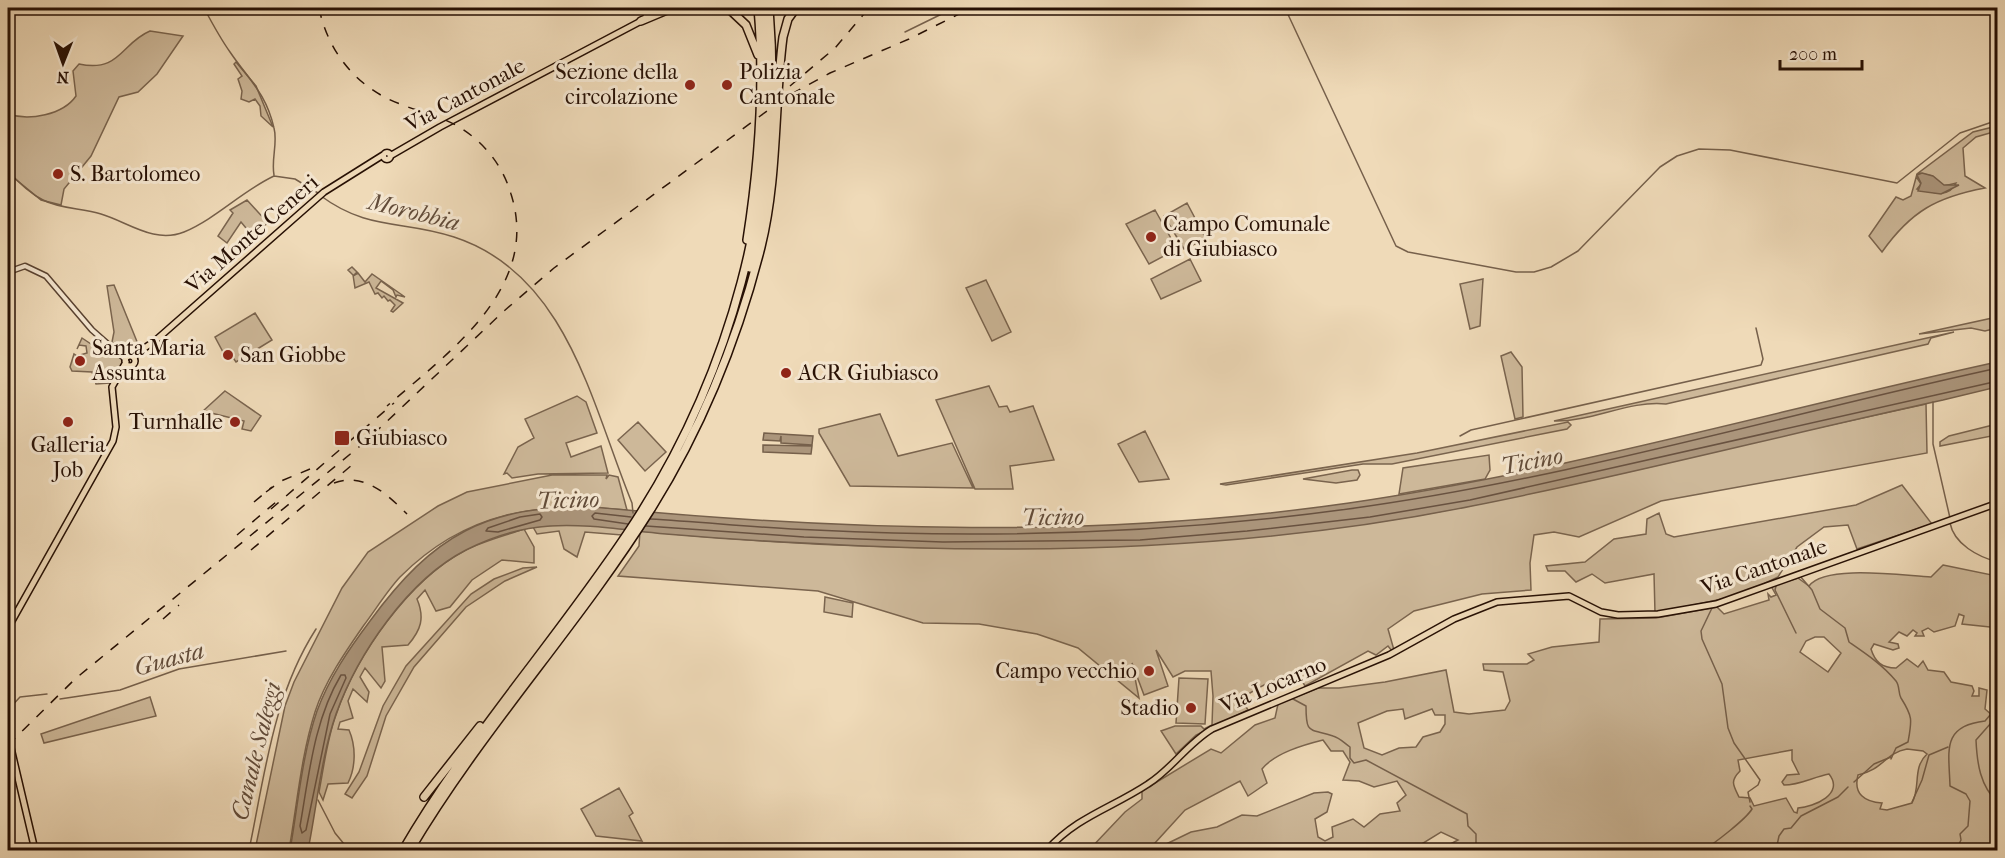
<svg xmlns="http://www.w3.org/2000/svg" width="2005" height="858" font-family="'IM FELL French Canon',serif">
<rect width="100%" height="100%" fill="#efdab8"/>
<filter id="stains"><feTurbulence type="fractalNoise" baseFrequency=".00333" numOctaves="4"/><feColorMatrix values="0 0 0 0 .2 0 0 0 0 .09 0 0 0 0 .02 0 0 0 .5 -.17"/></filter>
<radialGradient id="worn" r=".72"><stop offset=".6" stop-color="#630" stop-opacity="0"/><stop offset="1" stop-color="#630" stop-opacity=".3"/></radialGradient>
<path fill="#cdb899" stroke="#7a644e" stroke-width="1.5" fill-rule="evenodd" d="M150,31L183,36L157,74L138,92L119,97L91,156L64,189L61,205L41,200L13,177L8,179V114C29,121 63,115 76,96L73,71L79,64C120,73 121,43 150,31Z
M236,62L256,86L273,127L261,116L260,106L255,99L249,102L241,99L242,91L238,79L242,76L234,64Z
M1997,126V131L1976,137L1963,148L1965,176L1985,188C1937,197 1911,211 1882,252L1869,236L1896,197L1903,200L1911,196L1917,174L1973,132ZM1919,173L1932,176L1944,186L1956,183C1948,200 1930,191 1917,189L1921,184L1917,178Z
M247,200L268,223L251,234L241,222L227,243L218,236L233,213L230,210Z
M1187,203L1206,239L1184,249L1164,216Z
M1155,210L1177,249L1149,264L1126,224Z
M1190,259L1201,281L1161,299L1151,279Z
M352,267L357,272L353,276L358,273L365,282L372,274L405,297L397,295L396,297L393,290L381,281L376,288L403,303L393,312L391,311L395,305L390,300L388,301L384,296L382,298L378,293L375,294L369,282L355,288L353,275L348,270Z
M1483,279L1480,326L1470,329L1460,284Z
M986,280L1011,332L992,341L966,288Z
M114,285L140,349L135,353L124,351L112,342L114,332L107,286Z
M255,313L272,340L236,362L229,352H223L215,337Z
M1997,317V328L1985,331L1971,328L1919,334Z
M1954,332L1931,338L1928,344L1666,404C1629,400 1592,422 1554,421Z
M82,338L97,348L102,342L122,357V365L110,383L96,384L92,372L72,371L70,367L74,354L77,356L87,353L86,346L79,345L77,349Z
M1511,352L1522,367L1523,417L1515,419L1501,356Z
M989,386L999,407L1007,406L1010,412L1033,406L1054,460L1010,466L1013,489H975L936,400Z
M225,391L261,416L251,431L242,429L244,421L203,411Z
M577,396L586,402L597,433L566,443L571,457L601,446L608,473L538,474L512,478L507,473L504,474L518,447L534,438L525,419Z
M1926,404L1927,453L1661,501L1579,537L1554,532L1534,535L1530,563L1531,590L1482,594L1414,611L1388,629L1394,650L1392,651L1388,646L1376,655L1368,651L1305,686L1298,674C1277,677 1258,687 1241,699L1248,710L1196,735L1176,754L1161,731L1175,726H1201L1204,729L1212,725L1213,696L1211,671H1185L1173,677L1156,650L1168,686L1144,695L1132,663L1139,698L1078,648L1037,634L979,624L923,623L818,591L618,576L639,546L640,531C883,555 1128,555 1370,523C1454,511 1537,492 1620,472C1721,449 1824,426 1926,404Z
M880,414L898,456L952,443L973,488L850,486L819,433V429Z
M638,422L666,452L645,471L618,440Z
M1568,422L1571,425L1567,429L1392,464H1363L1226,485L1220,484L1417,453Z
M1997,424V435L1940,446V442L1949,436Z
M1145,431L1169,479L1139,482L1118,444Z
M1489,455L1490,470L1485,479L1399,494L1403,468Z
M1352,470H1358L1360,475L1357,480L1336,483L1303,479Z
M552,475H607L606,479L609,475L618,477L627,510C538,502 467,510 400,577C387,591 376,609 364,625C346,651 325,681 315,712C301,756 297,805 289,850H255L285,706L294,682L342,588L368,552L438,506L467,492Z
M1902,485L1932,524L1857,549L1848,525L1824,527L1797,547L1778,577L1741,595L1655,613L1654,574L1605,583L1592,574L1576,582L1565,571H1548L1546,566L1585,562L1614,539L1646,534L1647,519L1659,513L1666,534L1674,537L1856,505Z
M578,523L626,529L622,535L585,532L577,557L564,549L559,531L537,534L533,527Z
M524,529L534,547V563L502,560L472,580L450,607L436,611L425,590L417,599C425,618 421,630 408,645L382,647L385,681L381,688L365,668L360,677L369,692L367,702L353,689L348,701L353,718L340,722L338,729L349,730C356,746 356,767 348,783L328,784L323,800L319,792C324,766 327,739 336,715C356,656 408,581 464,551C483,541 504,536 524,529Z
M1943,565L1997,576V621L1990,627L1962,624L1964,616L1959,614L1955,626L1934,632L1928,628L1922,631L1924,636H1915L1917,633L1913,630L1907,636L1899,632L1889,642L1898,644L1899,648L1893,650L1874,644L1871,649C1875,662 1882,668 1896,668L1907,659L1918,667L1923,661L1928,670L1944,672L1951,682L1972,686L1974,691L1972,696H1979V688L1987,690L1985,709L1992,715L1994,713L1992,707L1997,701V850H1439L1458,840L1441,832L1412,850H1089L1125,812L1142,799V791L1211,749L1221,753L1255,725L1275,718L1278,704L1318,688H1339L1385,682L1446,670L1454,712L1469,714L1505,710L1510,701L1503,672L1484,670L1483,664H1527L1534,660L1528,654L1552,647L1599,642L1600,619L1656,618L1717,607L1724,614L1769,600L1768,594L1771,597L1776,595L1771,586L1798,578L1809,586C1825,564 1905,576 1931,577ZM1815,637H1824L1841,653L1828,672L1800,652L1806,641ZM1403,709L1405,719L1432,709L1435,715H1445V724L1440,732L1423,737L1416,747L1399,748L1382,755L1364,748L1358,723L1387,711ZM1323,740L1331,751H1343L1350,762L1343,780L1359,781L1374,787L1397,781L1406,795L1397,803L1400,811L1380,814L1364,827L1353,819L1332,827L1333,837L1325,841L1318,837L1315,819L1327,812L1332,794L1328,792L1314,793L1257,816L1242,815L1217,827L1191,832L1160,847L1155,843L1185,810L1240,781L1248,796L1267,783L1262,769C1275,753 1303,745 1323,740ZM1907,749L1923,751L1927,754C1912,768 1921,787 1912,803L1887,810L1880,809L1882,803C1865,802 1853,794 1858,775C1883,770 1885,753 1907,749ZM1792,750V760L1799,774L1787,775L1782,782L1784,785C1800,785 1813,777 1829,774C1845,794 1814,807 1798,808L1797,813L1794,812L1786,798L1754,806L1750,798L1739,797C1733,785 1730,781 1740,771L1738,760Z
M537,567L505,581L466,607L414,667L386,716L367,776L352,798L345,794L359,772L383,706L406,666L471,594L494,579L523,568Z
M825,597L853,603L852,617L824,612Z
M1179,678L1208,679L1205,724L1176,723Z
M150,697L156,716L44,743L41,734Z
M619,788L633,813L629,816L642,841L596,836L581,809Z"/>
<path fill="#ab957b" stroke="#76604b" stroke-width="1.5" d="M1922,173L1933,176L1944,185H1959L1941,194L1918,191L1921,183L1917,175Z
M1997,362V387L1943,400C1786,434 1630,475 1472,506C1255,550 1026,556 805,543C759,541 712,538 666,534C590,527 538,513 466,550C409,579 358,653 336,714C321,757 317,806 308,850H290C298,805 302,755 317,711C329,678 349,649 370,621C433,535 486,505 594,507C844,531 1098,539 1349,503C1568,471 1781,409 1997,362Z
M764,433L813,436L812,445L781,443V436L780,441L763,440Z
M763,445L812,446L811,454L763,452Z"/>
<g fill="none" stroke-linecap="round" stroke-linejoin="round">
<path stroke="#695240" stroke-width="1.5" d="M540,514L542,517L540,520L498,532L486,531L488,528L520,517Z
M650,519C705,522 760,528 815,530C992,539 1172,533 1348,509C1568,479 1781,415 1998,368
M628,524L594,519L592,516L595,513L631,517
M646,526L804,537L943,542L1140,540L1247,531L1370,517L1470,500L1998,381
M345,675L346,678L330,714L306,830L302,833L300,826C309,775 314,720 341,675Z"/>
<path stroke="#76604b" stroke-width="1.5" d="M204,8C212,23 220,38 230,52C249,80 266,93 274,128C278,143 271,159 274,175
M1285,8L1396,246L1408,252L1516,272H1534L1551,267L1578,251L1660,167L1677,156L1699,149L1730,150L1897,183L1960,133L1998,120
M905,32L954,8
M8,171C18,182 29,193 43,200C60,209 82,208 101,214C128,222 154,244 184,232C217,218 242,191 274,176L295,179L318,193
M321,196C368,231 404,220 454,237C568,274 592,406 632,503L633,513
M1933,402V444L1950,518
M1460,436L1471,430L1761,365L1763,359L1756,328
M1950,523C1954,544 1978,557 1998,562
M1800,576L1812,590L1820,609L1845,628L1849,642C1865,653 1883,665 1896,681C1900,686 1898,693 1901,698C1913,717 1912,720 1908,742L1896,748L1891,759
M1776,586L1775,590L1796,633
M1712,608L1701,631L1702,639L1722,684L1728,728L1734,743L1760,780L1758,785L1748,792L1750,802
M60,699L120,690L179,669L286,651
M1293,699L1306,706C1306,735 1309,728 1333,736C1340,738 1344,743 1350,747V758L1354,763L1366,760L1467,814L1468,826L1476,834V850
M1996,709L1991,723L1976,740C1977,763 1980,786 1998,803
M8,710L20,697L47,694
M1854,782L1874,764L1891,757
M318,800L335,833L349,850
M1912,802L1922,780L1929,755L1948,747
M249,850C265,774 273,696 316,629
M1703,850C1714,844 1746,819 1752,809L1750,806
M1776,850L1779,836L1784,829L1791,828L1801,816L1838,797L1848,787
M1956,850L1961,840L1960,834L1968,826L1970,801L1966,794L1950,786C1949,751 1941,726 1985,721L1996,708L1998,697"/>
<defs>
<path id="tertiary" d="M8,272L25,266L46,276L92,330L126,360"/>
<path id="primary" d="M383.5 156a3.5 3.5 0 1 1 7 0a3.5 3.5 0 1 1-7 0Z
M390,156L440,127L643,20
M133,356L156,340L324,192L383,155
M125 361a5 5 0 1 1 10 0a5 5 0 1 1-10 0Z
M8,628L113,441L116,427L112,387L126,362
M8,732L9,738
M11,748L35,850
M1047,850C1078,816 1112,808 1148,784C1172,769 1187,744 1212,729L1389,655L1454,619L1497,602L1569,596L1601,612L1618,615L1658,614L1716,604L1998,503"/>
<path id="motorway" d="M728,8L746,25L758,55
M647,14L656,8
M641,21L672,8
M747,240C759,163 765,85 758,8
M750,268C771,183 776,95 769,8
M424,797L480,726
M403,850C468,738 555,642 627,534C731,379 782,193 764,8
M410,850C481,730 577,627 651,509C701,429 738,338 761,247C778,178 774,107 783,37L788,19L796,8"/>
</defs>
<use href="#tertiary" stroke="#594231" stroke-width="7"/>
<use href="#primary" stroke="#271004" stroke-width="8"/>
<use href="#motorway" stroke="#271004" stroke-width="10"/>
<use href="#tertiary" stroke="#f5e7d1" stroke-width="4"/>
<use href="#primary" stroke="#efdab8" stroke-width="5"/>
<use href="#motorway" stroke="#efdab8" stroke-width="7"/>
<path stroke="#271004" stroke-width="1.5" stroke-dasharray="10 10" stroke-linecap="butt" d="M319,8C328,52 357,88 400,104C420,112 441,116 459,127C484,142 503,166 511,194C541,288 449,352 387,406
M790,86L835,48L869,8
M334,483C364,472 387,494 407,514
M266,492L281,481L310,469
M254,502L272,487
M271,509L394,403
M237,535L276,502
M251,550L352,465
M163,619L179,605
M8,745L75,679L365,442L504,311L554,268L786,97L830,73L909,39L971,8"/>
</g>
<g fill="#8f2418" stroke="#f5e7d1" stroke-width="2">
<circle cx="690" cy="85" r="6"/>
<circle cx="727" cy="85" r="6"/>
<circle cx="58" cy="174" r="6"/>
<circle cx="1151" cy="237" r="6"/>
<circle cx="228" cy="355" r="6"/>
<circle cx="80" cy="361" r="6"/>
<circle cx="786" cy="373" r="6"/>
<circle cx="68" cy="422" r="6"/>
<circle cx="235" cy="422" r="6"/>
<rect x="334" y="430" width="16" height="16" rx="3"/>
<circle cx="1149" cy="671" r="6"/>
<circle cx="1191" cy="708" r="6"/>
</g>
<g text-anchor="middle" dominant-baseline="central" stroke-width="6" stroke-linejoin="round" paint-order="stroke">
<g font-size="22" fill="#271004" stroke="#f5e7d1" text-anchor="start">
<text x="678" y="72" text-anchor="end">Sezione della<tspan x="678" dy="25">circolazione</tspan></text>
<text x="739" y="72">Polizia<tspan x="739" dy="25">Cantonale</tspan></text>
<text x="70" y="174">S. Bartolomeo</text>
<text x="1163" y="224">Campo Comunale<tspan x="1163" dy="25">di Giubiasco</tspan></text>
<text x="92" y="348">Santa Maria<tspan x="92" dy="25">Assunta</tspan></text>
<text x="240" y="355">San Giobbe</text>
<text x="798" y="373">ACR Giubiasco</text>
<text x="223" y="422" text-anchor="end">Turnhalle</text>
<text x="356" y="438">Giubiasco</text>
<text x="68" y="445" text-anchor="middle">Galleria<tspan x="68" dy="25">Job</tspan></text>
<text x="1137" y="671" text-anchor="end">Campo vecchio</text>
<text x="1179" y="708" text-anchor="end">Stadio</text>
</g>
<g font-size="22" fill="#271004" stroke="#f5e7d1">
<text transform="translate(465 95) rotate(-28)">Via Cantonale</text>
<text transform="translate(252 234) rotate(-41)">Via Monte Ceneri</text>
<text transform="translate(1764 567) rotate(-19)">Via Cantonale</text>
<text transform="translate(1273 685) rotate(-23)">Via Locarno</text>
</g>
<g font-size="24" font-style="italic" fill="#624c3a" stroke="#f5e7d1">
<text transform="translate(414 212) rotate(14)">Morobbia</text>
<text transform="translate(1532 461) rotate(-11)">Ticino</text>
<text transform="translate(568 500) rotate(-2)">Ticino</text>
<text transform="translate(1053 517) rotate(-1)">Ticino</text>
<text transform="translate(169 659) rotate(-15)">Guasta</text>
<text transform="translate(256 751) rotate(-76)">Canale Saleggi</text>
</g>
</g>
<rect width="2005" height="858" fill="none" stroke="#efdab8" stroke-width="30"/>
<rect x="9" y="9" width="1987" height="840" fill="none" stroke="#271004" stroke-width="3"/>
<rect x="15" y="15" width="1975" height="828" fill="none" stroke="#271004" stroke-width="1.5"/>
<g transform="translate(63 63) rotate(181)" stroke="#f5e7d1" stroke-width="4.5" paint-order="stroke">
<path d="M0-4.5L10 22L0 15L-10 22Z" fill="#271004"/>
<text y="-9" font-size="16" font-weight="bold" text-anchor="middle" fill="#271004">N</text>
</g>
<path d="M1780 60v9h82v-9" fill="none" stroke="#271004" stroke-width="3"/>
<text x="1789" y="60" font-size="18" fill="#271004" stroke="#f5e7d1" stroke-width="4.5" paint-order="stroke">200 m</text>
<rect width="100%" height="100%" filter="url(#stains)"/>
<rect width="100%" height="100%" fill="url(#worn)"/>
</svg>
